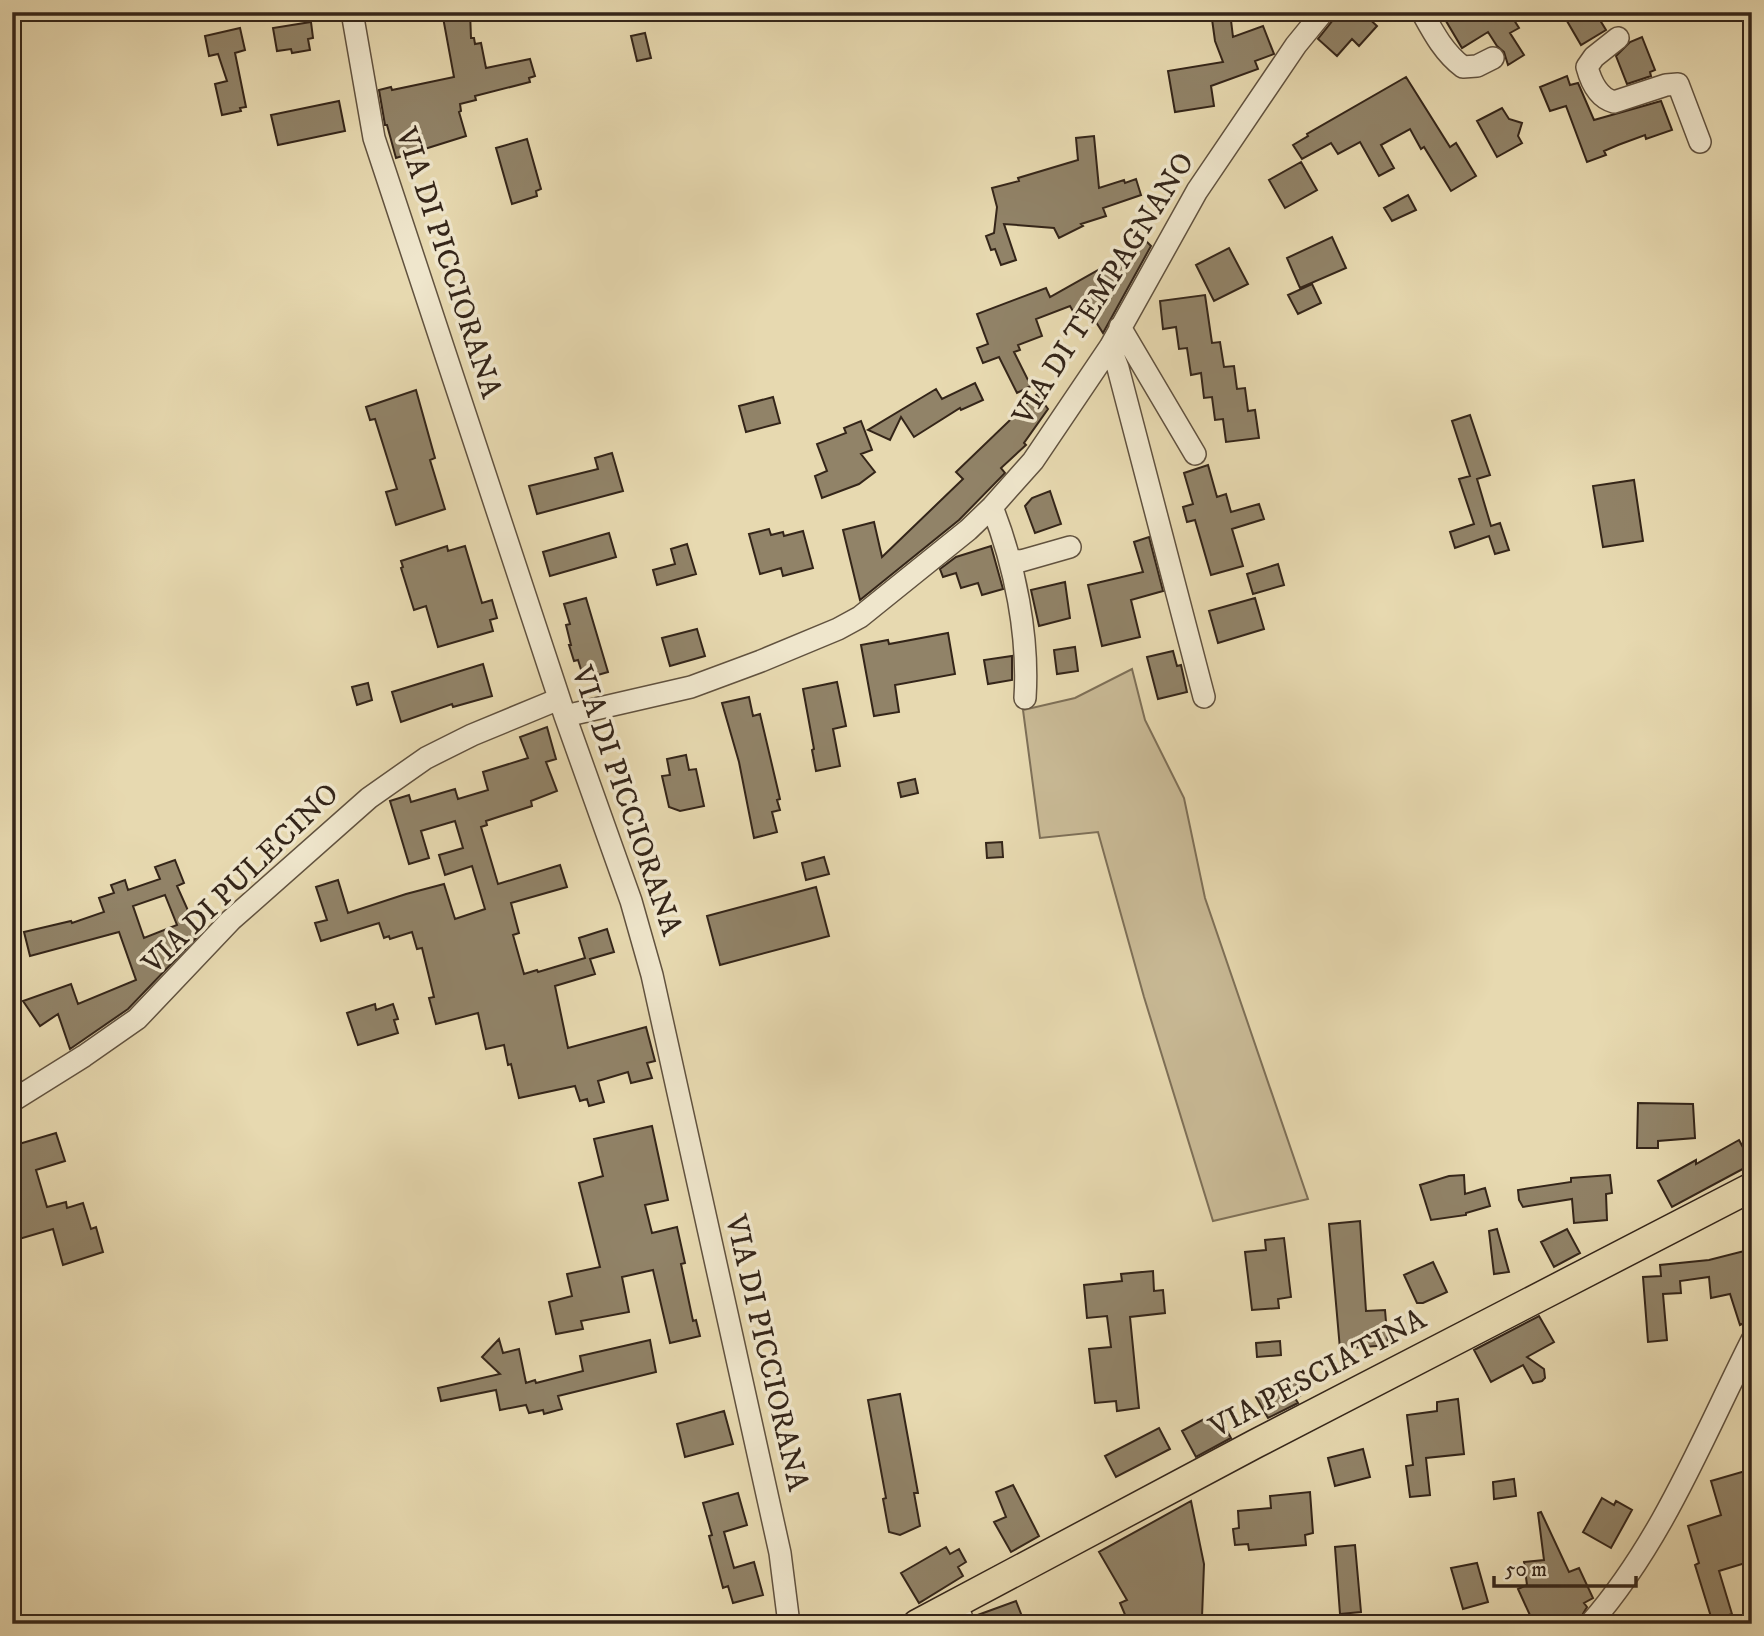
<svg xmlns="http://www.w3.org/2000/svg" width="1764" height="1636" font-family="'IM FELL DW Pica',serif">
<rect width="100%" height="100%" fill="#e7d9b0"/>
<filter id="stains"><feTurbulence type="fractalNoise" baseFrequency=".00286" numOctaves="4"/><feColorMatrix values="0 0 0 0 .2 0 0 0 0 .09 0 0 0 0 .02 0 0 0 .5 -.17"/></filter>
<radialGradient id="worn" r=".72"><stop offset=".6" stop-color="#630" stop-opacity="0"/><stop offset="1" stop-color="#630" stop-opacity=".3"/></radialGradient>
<path fill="#c9ba96" stroke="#7e7058" stroke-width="2" d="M1132,669L1145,720L1184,798L1205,898L1308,1199L1213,1221L1144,997L1098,832L1040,838L1023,710L1075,698Z"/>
<path fill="#918368" stroke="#342519" stroke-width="2" fill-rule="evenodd" d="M442,12H470L471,38H474L475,44L481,43L486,68L530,59L535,76L529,78L530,82L475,96L476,100L460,104L461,111L459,112L466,136L396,158L387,125H385L379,90L391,87L392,90L454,77Z
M1211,12H1230L1233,37L1263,26L1274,54L1255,61L1258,69L1211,86L1214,106L1175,112L1168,71L1223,62L1215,41Z
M1336,12H1362L1377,26L1359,46L1352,39L1337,56L1318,39L1333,20Z
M1461,12H1509L1519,28L1510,33L1524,55L1508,65L1504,52L1497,46L1488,32L1462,48L1446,21Z
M1581,12H1595L1606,30L1581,45L1567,21Z
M311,22L313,38L308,39L310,50L292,53L291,49L277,51L273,28Z
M240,28L245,50L235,53L246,107L240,108L241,111L222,115L215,84L227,81L218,54L209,56L205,36Z
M645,33L651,58L637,61L631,36Z
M1642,37L1655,70L1650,72L1651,76L1627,84L1616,56L1630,42Z
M1567,76L1570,85L1578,83L1594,120L1661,101L1672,130L1646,139L1645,135L1618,145L1604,151L1606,155L1587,162L1566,106L1550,111L1540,87Z
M1406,77L1450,147L1456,143L1476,176L1451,191L1424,147L1421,149L1410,129L1381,145L1394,168L1379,176L1360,142L1338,154L1331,143L1302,159L1293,145L1308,136L1307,134Z
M339,101L345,131L278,145L271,115Z
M1502,108L1509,119L1522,123L1518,136L1522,143L1497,157L1477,121Z
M1094,136L1099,188L1124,180L1125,183L1136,179L1141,195L1103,208L1106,216L1081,224L1083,226L1059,238L1054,228L1004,224L1016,260L1001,265L995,249L991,250L986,236L994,233L997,207L992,188L1019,181L1018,178L1078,160L1076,138Z
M527,139L541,189L536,191L537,196L512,204L496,148Z
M1301,162L1317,190L1285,208L1269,180Z
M1408,195L1416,210L1392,221L1384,208Z
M1332,237L1346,268L1300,288L1287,258Z
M1145,240L1151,246L1103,333L1089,311L1077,318L1070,306L1036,319L1042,336L1018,345L1020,350L1014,352L1031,386L1017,393L999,357L983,363L977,348L988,344L977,314L1046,288L1050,297L1139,247Z
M1229,248L1248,284L1214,301L1196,265Z
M1312,284L1321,303L1298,314L1288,295Z
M1205,295L1212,343L1220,342L1224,367L1234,366L1237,389L1245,388L1248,411L1255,410L1259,438L1226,442L1223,419L1215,420L1212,397L1204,398L1201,373L1191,375L1187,348L1179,349L1176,327L1163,329L1160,301Z
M975,383L983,400L961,410L960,408L914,437L901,417L890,440L868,430L936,389L942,399Z
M416,390L435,458L430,460L445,509L396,525L386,492L397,489L375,419L370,420L366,407Z
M1037,394L1048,409L1024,443L1026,445L1001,468L1005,473L959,520L860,600L843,530L874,522L882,557L963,479L956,472Z
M773,397L780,423L746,432L739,406Z
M1470,415L1490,475L1477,479L1491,526L1500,523L1509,550L1495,554L1489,536L1455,548L1450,532L1474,524L1459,479L1470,476L1452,421Z
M861,421L872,450L861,454L875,472L859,484L822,498L815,476L827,471L817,444L846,433L844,428Z
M612,453L623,491L537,514L529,486L598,469L595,458Z
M1208,465L1217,497L1226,494L1231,512L1259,504L1264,519L1232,529L1243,566L1211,575L1195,520L1187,522L1183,507L1193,504L1184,473Z
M1634,480L1643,541L1603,547L1593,486Z
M1050,491L1061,524L1035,533L1025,506L1032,498Z
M769,529L771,535L783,532L784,536L803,531L813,568L783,576L781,568L760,574L749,534Z
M609,533L616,557L550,576L543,552Z
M1149,537L1163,591L1131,600L1140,637L1102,646L1088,585L1143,572L1134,542Z
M687,544L696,574L657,585L653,570L675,564L671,549Z
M447,546L448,551L465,546L482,603L492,600L497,618L490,620L493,631L438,647L426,606L414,610L401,568L403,567L401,561Z
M991,546L1003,589L982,595L978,583L961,588L956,573L943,577L940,569L956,557Z
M1278,564L1284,585L1253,594L1247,574Z
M1065,582L1070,618L1039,626L1031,590Z
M586,598L608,672L584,679L578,660L574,661L569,645H571L566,625L570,624L564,604Z
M1255,598L1264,629L1218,643L1209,611Z
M697,629L705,656L670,666L662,638Z
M948,633L955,674L895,685L899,712L874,716L861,645L888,640L889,644Z
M1075,647L1078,671L1057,674L1054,650Z
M1173,651L1177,666L1181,665L1187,692L1158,699L1147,657Z
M1012,656V680L988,684L984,660Z
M483,664L492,696L453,707L452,704L401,722L392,692Z
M837,682L846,726L833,729L840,766L816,771L812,750L814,749L803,689Z
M368,683L372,700L357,705L352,687Z
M749,697L753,716L760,714L780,799L777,800L780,810L772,812L777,832L754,838L739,762L722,703Z
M547,727L556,759L546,762L557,791L531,801L532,806L486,821L487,825L481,827L498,884L560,865L567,887L511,903L519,933L513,935L524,974L537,970L538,972L585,958L579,938L607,929L614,952L590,959L595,974L555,986L568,1048L646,1027L655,1061L647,1063L652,1078L631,1083L628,1072L598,1081L604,1102L589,1106L587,1099L580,1101L575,1086L519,1098L511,1064L508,1065L504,1045L486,1049L478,1013L436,1024L429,998L434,997L422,948L417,949L412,932L390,939L389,936L384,938L379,923L321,941L315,923L327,920L316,887L338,880L348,913L406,894L444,884L455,919L485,909L472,866L445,875L439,855L463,848L455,821L421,831L429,858L409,864L390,801L409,795L411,802L455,789L458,799L488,790L483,772L528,758L520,737Z
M686,755L689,770L696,769L704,806L680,811L669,807L662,776L670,775L667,759Z
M915,779L918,793L901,797L898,783Z
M1002,842L1003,857L987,858L986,843Z
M824,857L829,874L806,880L802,863Z
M175,860L184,883L177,886L199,935L128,1009L70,1049L58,1014L40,1026L23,1001L71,984L78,1004L136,980L119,932L30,956L24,932L71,921L72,923L104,912L99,898L114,893L111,885L125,880L128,890L160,879L155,867ZM165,895L177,925L144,938L133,906Z
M816,887L829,936L720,965L707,916Z
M375,1004L376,1010L393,1004L398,1019L394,1020L398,1033L358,1045L347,1013Z
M1638,1103L1693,1104L1695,1138L1658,1141V1148H1637Z
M652,1126L668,1200L645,1205L652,1233L677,1227L685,1263L681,1264L693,1321L696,1320L700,1336L670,1343L653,1270L622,1277L629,1312L581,1321L583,1329L556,1334L549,1302L572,1296L567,1274L600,1267L579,1183L603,1176L594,1139Z
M56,1133L65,1161L36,1170L47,1207L66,1202L67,1208L83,1203L91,1229L96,1227L103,1252L63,1265L53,1229L19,1239L12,1217V1146Z
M1739,1140L1752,1164L1672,1207L1658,1181L1696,1160V1164Z
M1464,1175L1465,1194L1485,1188L1490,1206L1466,1213V1215L1431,1220L1420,1185L1449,1176Z
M1610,1175L1612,1193L1606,1194L1607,1220L1574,1223L1572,1199L1523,1207L1519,1200L1518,1190L1571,1182V1178Z
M1360,1221L1366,1311L1385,1310L1388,1345L1340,1349L1329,1224Z
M1497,1229L1509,1272L1494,1274L1489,1231Z
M1567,1229L1580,1253L1554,1267L1541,1242Z
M1284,1238L1291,1297L1278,1299L1279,1308L1252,1310L1245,1252L1266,1250L1265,1240Z
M1752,1249V1288L1747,1290L1752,1308V1319L1740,1325L1730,1294L1711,1298L1709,1277L1680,1281L1681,1293L1663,1294L1667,1340L1648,1342L1643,1277L1661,1276L1660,1265L1709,1260Z
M1433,1262L1447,1292L1423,1303H1417L1404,1275Z
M1153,1271L1154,1291L1163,1290L1165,1313L1130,1317L1139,1408L1117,1411L1116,1401L1095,1403L1089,1349L1111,1347L1107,1316L1087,1318L1084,1285L1122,1281L1121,1274Z
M1539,1316L1554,1342L1527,1357L1544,1369L1545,1378L1542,1381L1533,1383L1523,1365L1491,1382L1474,1350Z
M499,1339L503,1353L519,1349L526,1383L535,1380L536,1383L583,1371L580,1356L650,1340L656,1372L558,1396L562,1409L544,1414L543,1410L529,1413L526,1405L500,1410L496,1390L441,1401L438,1388L500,1374L482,1357Z
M1280,1341L1281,1355L1257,1357L1256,1343Z
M1294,1375L1300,1396L1295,1398L1298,1403L1268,1418L1256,1397Z
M900,1394L918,1493H914L920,1526L900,1535L889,1532L883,1499L886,1498L868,1400Z
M1458,1399L1464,1454L1426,1458L1430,1495L1410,1497L1406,1466L1413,1465L1407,1415L1437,1411V1402Z
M724,1411L733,1444L685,1457L677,1424Z
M1217,1412L1231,1438L1196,1457L1182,1431Z
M1159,1428L1170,1449L1116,1477L1105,1456Z
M1363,1449L1370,1477L1335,1486L1328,1458Z
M1752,1469V1561L1719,1571L1732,1614L1712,1620L1695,1565L1699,1563L1688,1526L1721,1515L1711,1481Z
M1514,1479L1516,1496L1494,1499L1493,1482Z
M1013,1485L1039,1536L1011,1552L994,1522L1006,1517L996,1492Z
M1310,1492L1313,1533L1305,1535L1306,1545L1249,1550L1248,1544L1235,1545L1233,1529L1239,1528L1238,1511L1271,1508L1270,1496Z
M738,1493L747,1525L724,1532L734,1568L754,1562L763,1595L733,1603L728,1586L723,1588L709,1536L712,1535L703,1503Z
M1602,1498L1614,1505L1616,1501L1632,1510L1611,1548L1583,1532Z
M1191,1501L1204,1564L1202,1617L1192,1622L1185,1616L1156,1624H1129L1120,1603L1127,1600L1099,1552Z
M1541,1512L1569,1572L1579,1568L1593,1598L1584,1603L1587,1607L1577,1624H1534L1518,1589L1527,1585L1524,1562L1544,1560L1538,1513Z
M1355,1545L1361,1612L1340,1614L1335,1547Z
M946,1547L950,1554L959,1549L966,1562L958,1567L963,1576L919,1603L901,1573Z
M1477,1563L1488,1602L1463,1609L1451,1568Z
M1016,1601L1025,1624H977L975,1616Z"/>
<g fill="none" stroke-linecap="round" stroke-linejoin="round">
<defs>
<path id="minor" d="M352,12L374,138L565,716L631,901L652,975L780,1553L789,1624
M1422,12C1433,32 1444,53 1463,67L1477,66L1493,58
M1618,38L1594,57L1587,67C1591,82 1599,98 1614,102L1666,85L1678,84L1700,142
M1120,327L1195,454
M1110,347L1118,368L1204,697
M992,507C1015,565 1029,636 1025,698
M1010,560L1021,561L1070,547
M565,716L691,687L761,661L838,629L860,617L968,530L992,507L1033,461L1110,347L1197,191L1296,45L1323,12
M12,1101L84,1056L137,1019L231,920L369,798L426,758L472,735L559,699
M956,1602L964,1624
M1590,1624C1662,1542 1703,1437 1752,1340"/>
<path id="major" d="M917,1624L1255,1444L1752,1187"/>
</defs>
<use href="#minor" stroke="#61523f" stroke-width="24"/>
<use href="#major" stroke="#342519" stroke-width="31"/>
<use href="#minor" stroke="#efe6cc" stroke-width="21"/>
<use href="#major" stroke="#e7d9b0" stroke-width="28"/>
</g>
<g text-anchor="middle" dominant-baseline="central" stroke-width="7" stroke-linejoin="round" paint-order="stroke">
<g font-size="30" fill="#342519" stroke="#efe6cc">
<text transform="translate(448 263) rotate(72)">VIA DI PICCIORANA</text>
<text transform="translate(1104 289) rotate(-58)">VIA DI TEMPAGNANO</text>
<text transform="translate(626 801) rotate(71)">VIA DI PICCIORANA</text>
<text transform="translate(241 879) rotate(-44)">VIA DI PULECINO</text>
<text transform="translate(766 1353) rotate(77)">VIA DI PICCIORANA</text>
<text transform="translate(1318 1374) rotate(-28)">VIA PESCIATINA</text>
</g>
</g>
<rect width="1764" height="1636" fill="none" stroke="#e7d9b0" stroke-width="42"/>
<rect x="14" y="14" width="1736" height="1608" fill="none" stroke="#342519" stroke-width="3.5"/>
<rect x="21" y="21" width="1722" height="1594" fill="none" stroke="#342519" stroke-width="2"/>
<path d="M1494 1576v10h142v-10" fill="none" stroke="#342519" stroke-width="3.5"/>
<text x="1505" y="1576" font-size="21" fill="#342519" stroke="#efe6cc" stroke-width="5" paint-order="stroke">50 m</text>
<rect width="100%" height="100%" filter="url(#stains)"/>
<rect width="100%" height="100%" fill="url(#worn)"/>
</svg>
